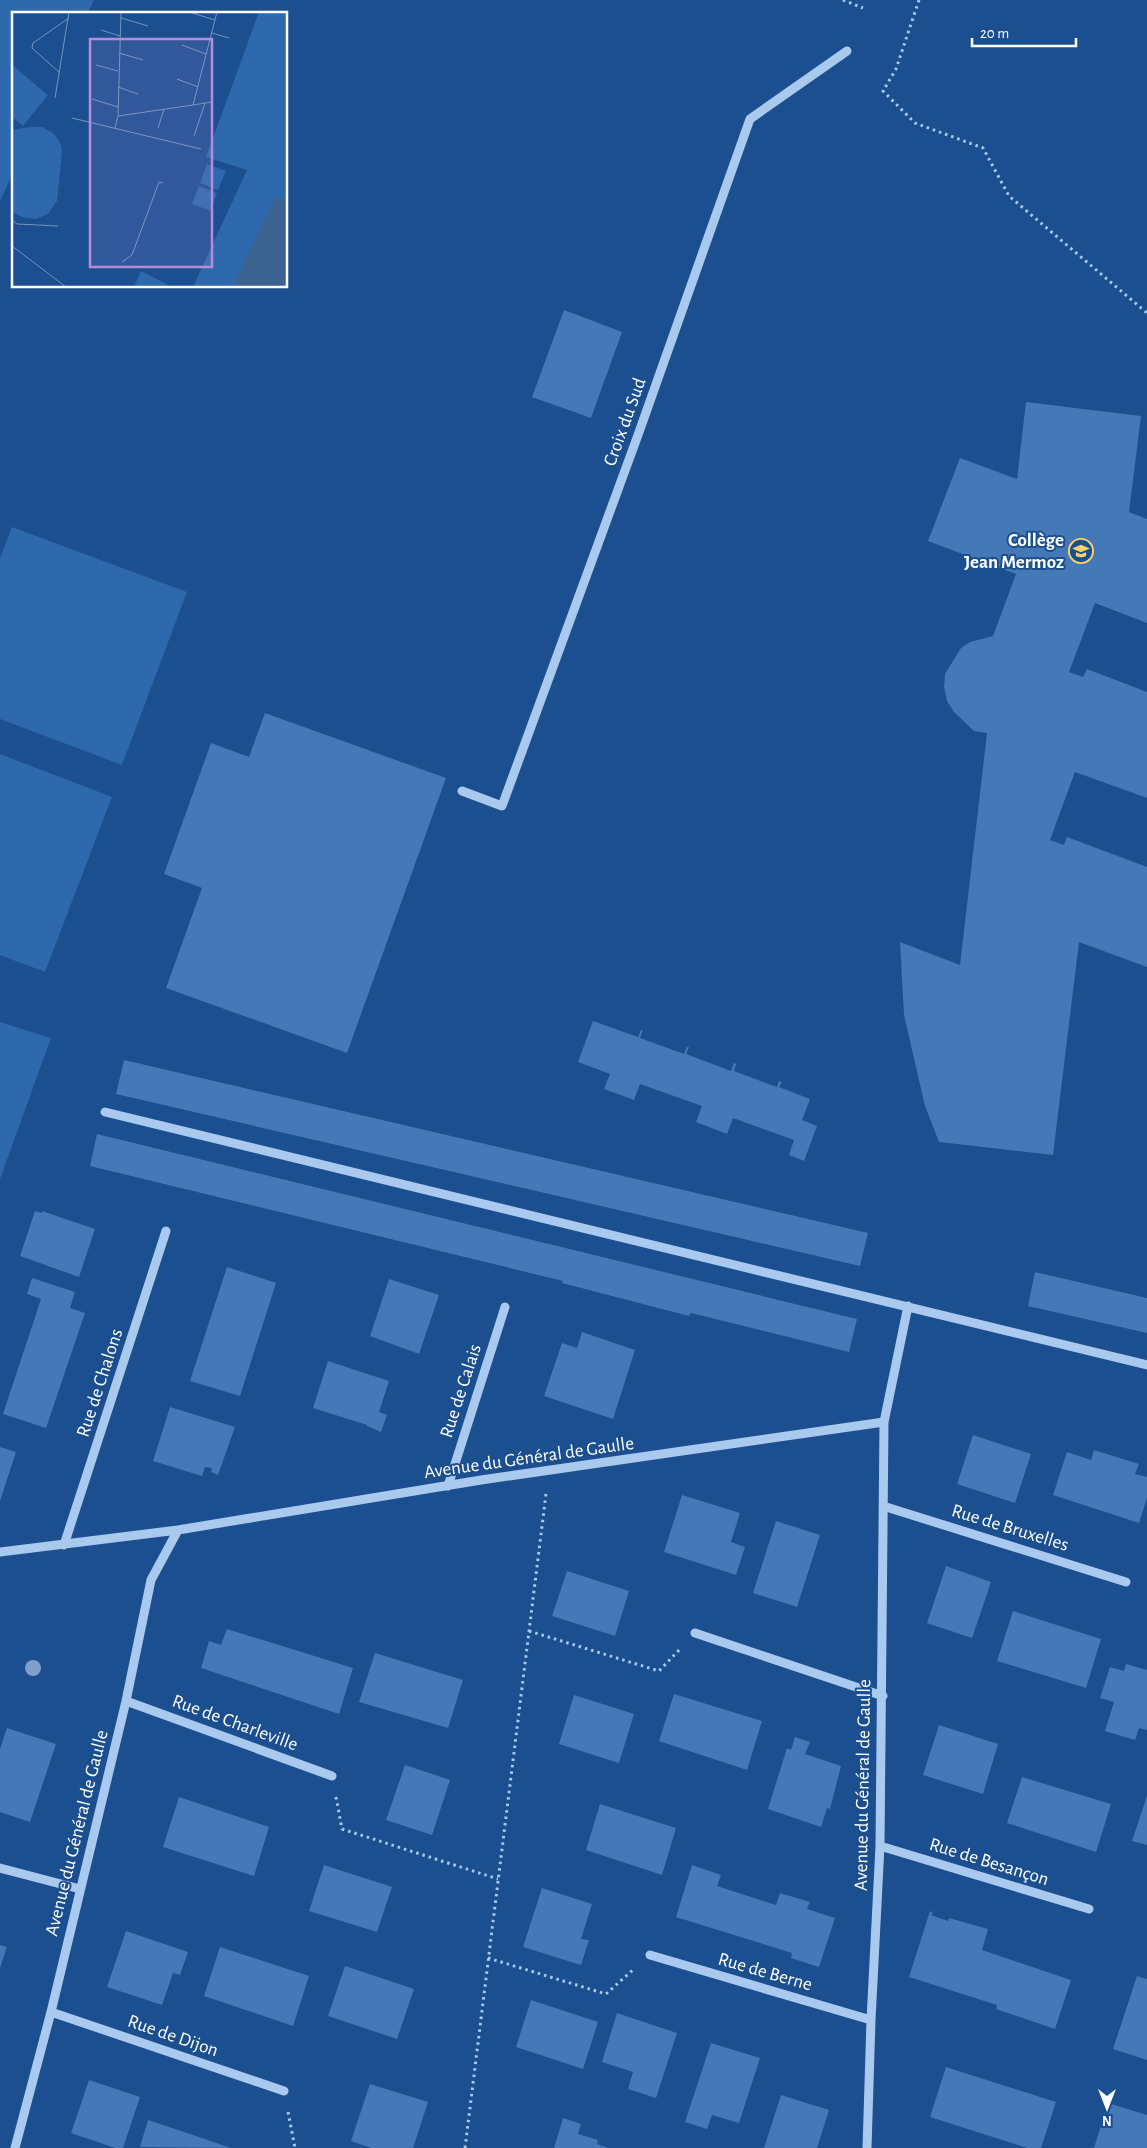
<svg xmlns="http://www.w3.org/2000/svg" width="1147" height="2148" font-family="'Alegreya Sans',sans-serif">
<rect width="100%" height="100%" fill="#1b4f8f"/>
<path fill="#2e69ad" d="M0,0H94L87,14H14V171L0,201Z
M12,527L187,592L122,765L0,719V558Z
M0,754L112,797L45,972L0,955Z
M0,1022L51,1038L0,1179Z"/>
<path fill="#4478b7" d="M564,310L622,332L591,418L532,397Z
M1026,402L1141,416L1129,512L1147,519V623L1095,603L1069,672L1083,677L1087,669L1147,692V798L1075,772L1050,840L1064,845L1067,837L1147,867V967L1079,942L1053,1155L939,1142L925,1106L904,1015L900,942L960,965L987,733L974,731L954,712L947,701L944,687L945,674L961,648L970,642L993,636L1016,574L928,541L960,458L1017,479Z
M265,713L446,778L347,1053L166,988L202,888L164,874L211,743L249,757Z
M593,1021L638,1037L641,1030H643L640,1038L684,1054L687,1047H689L686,1054L731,1071L734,1063L736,1064L734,1071L777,1087L779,1081L782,1082L779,1087L810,1099L802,1120L817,1126L804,1161L789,1155L794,1140L733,1118L727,1134L696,1122L702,1106L640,1084L634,1100L604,1089L610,1074L578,1062Z
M124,1060L868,1233L860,1266L116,1094Z
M97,1134L857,1319L849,1352L691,1313L689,1316L562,1283L563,1281L90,1166Z
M35,1211L42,1213V1211L95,1229L79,1277L20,1256Z
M227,1267L276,1283L240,1396L190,1381Z
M1035,1272L1147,1298V1333L1028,1306Z
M32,1278L75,1292L70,1308L85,1313L46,1428L3,1414L41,1299L27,1294Z
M389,1279L439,1295L419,1354L370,1336Z
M582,1332L635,1350L613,1419L544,1396L562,1343L577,1348Z
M328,1361L389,1381L379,1412L387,1415L381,1432L367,1426V1425L313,1408Z
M170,1407L235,1427L218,1475L211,1472L212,1468L205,1467L202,1476L153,1461Z
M973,1435L1031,1454L1015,1503L957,1484Z
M0,1447L16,1452L0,1501Z
M1094,1450L1139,1464L1135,1474L1147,1477V1498L1139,1523L1053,1495L1067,1452L1091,1460Z
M682,1495L740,1513L731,1542L745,1547L736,1575L664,1552Z
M776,1521L820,1535L797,1607L753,1593Z
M946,1566L991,1582L972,1638L927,1623Z
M567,1571L629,1591L615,1636L552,1616Z
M1013,1611L1101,1639L1086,1688L997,1661Z
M227,1629L353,1668L339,1714L201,1668L209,1641L221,1645Z
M375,1653L463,1680L448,1728L359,1702Z
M1126,1664L1147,1670V1730L1139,1728L1135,1740L1105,1731L1114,1702L1100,1698L1110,1667L1124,1671Z
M674,1694L762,1721L747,1770L659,1741Z
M574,1695L634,1714L619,1763L559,1744Z
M939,1725L998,1744L983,1794L923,1775Z
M7,1728L56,1744L30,1822L0,1812V1749Z
M795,1737L810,1742L805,1754L841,1766L830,1809L827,1808L821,1827L768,1809L787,1748L791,1750Z
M405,1765L450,1780L432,1835L386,1820Z
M1022,1777L1111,1804L1096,1852L1007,1823Z
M1147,1796V1845L1132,1841Z
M179,1797L269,1827L254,1876L163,1847Z
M600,1804L676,1828L662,1875L586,1850Z
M324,1865L392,1887L377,1932L309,1911Z
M692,1865L721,1875L717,1886L776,1905L780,1893L810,1902L807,1909L835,1918L819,1967L791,1958L792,1953L676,1917Z
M542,1888L592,1904L581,1939L589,1940L581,1965L523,1947Z
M930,1911L933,1913L931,1915L948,1921L949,1918L988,1929L982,1950L1071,1980L1055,2029L996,2009L997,2005L909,1977Z
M126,1931L188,1952L180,1975L173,1973L162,2005L107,1987Z
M0,1945L7,1947L0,1968Z
M220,1947L309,1976L293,2026L204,1996Z
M345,1966L414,1989L397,2039L328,2016Z
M1137,1976L1147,1979V2060L1113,2049Z
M531,2000L598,2022L583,2069L516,2047Z
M617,2013L677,2033L656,2098L628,2089L633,2072L602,2062Z
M711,2043L760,2058L739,2123L712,2115L707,2129L685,2122Z
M946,2067L1056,2102L1041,2148H1027L930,2117Z
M89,2080L140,2097L123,2148H115L71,2133Z
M370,2084L428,2102L413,2148H371L351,2141Z
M781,2095L829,2110L817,2148H764Z
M1108,2103L1147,2115V2148H1094Z
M563,2118L581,2124L578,2134L598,2140L597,2144L608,2148H554Z
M148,2120L187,2133L231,2148L140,2147Z"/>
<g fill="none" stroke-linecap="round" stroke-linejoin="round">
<path stroke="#a9c9ee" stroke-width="3" stroke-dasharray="2.5 4" stroke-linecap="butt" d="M843,0L863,8
M919,0L896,69L883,91L915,123L983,148L1009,196L1147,313
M529,1631L659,1671L681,1648
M336,1797L342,1829L498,1879
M488,1958L606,1994L635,1968
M288,2112L295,2148
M465,2148L546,1494"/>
<path stroke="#a9c9ee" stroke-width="9" d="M462,791L502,806L638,435L750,119L847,51
M105,1112L1147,1365
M448,1486L505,1307
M883,1506L1126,1582
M64,1545L166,1231
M0,1552L178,1530
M695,1633L883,1696
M126,1701L332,1776
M880,1846L1089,1909
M0,1868L80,1889
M650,1955L871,2020
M51,2012L284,2091
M15,2148L51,2012L126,1701L151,1580L178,1530L481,1480L884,1422L908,1306
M867,2148L871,2020L880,1846L884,1422"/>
</g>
<circle fill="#7ea0ca" cx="33" cy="1668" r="8"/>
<defs>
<symbol id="school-ring" viewBox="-11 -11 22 22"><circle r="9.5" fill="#1b4f8f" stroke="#ffd166" stroke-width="1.5"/><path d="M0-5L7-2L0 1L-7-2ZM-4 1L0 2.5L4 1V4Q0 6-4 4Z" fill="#ffd166"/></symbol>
</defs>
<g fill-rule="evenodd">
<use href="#school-ring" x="1067" y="537" width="28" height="28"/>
</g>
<g text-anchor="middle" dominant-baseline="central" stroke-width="4" stroke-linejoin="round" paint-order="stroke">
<g font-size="19" fill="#fff" stroke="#1b4f8f">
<text transform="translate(625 422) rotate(-70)">Croix du Sud</text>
<text transform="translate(100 1383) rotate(-72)">Rue de Chalons</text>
<text transform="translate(461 1391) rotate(-72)">Rue de Calais</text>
<text transform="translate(529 1458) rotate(-8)">Avenue du Général de Gaulle</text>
<text transform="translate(1010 1528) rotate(17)">Rue de Bruxelles</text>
<text transform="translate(235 1723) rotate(20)">Rue de Charleville</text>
<text transform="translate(863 1785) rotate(-89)">Avenue du Général de Gaulle</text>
<text transform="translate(77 1833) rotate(-76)">Avenue du Général de Gaulle</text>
<text transform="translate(989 1862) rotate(17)">Rue de Besançon</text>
<text transform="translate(765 1972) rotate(16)">Rue de Berne</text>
<text transform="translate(173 2036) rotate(19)">Rue de Dijon</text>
</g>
<g font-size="19" font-weight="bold" fill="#fff" stroke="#1b4f8f" text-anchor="end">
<text x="1064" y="540">Collège<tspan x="1064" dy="22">Jean Mermoz</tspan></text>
</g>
</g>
<g transform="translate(12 12)">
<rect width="275" height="275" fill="#1b4f8f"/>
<path d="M247,0H275V275H181L235,158L194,145ZM0,53L36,83L11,114L0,105ZM18,115H30L41,121L49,132L50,140L45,189L36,202L24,207L9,205L0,199V118ZM195,152L214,159L206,178L188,171ZM187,174L205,181L199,199L180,192ZM129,259L160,275H122Z" fill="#2e69ad"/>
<path d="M263,186L275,189V275H221Z" fill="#3c6290"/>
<path fill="none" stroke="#7695bc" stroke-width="1" d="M177,0L203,8M109,6L136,14M89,18L108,24M200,21L217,26M170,33L194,42M107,41L131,48M84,53L106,59M48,61L20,36L21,31L57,6M165,67L186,75M106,75L126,82M43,86L57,0M80,87L106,95M181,93L200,90M106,104L109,0M60,106L189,137M103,116L106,104L181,93L205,0M146,116L152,97M182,124L193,91M0,208L5,212L46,214M0,234L54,275M110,250L120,243L147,170L151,171"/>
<path fill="#b68bdc" fill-opacity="0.15" stroke="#b68bdc" stroke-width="2.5" d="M78,27H200V255H78Z"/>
<rect width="275" height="275" fill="none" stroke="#fff" stroke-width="2.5"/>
</g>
<g transform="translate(1107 2108) rotate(180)" stroke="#1b4f8f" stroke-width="4" paint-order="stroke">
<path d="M0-4L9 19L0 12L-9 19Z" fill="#ffffff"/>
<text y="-8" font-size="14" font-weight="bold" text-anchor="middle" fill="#ffffff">N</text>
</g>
<path d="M972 38v8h104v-8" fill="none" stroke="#ffffff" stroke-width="2.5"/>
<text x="980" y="38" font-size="15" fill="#ffffff" stroke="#1b4f8f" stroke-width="4" paint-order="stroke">20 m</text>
</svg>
